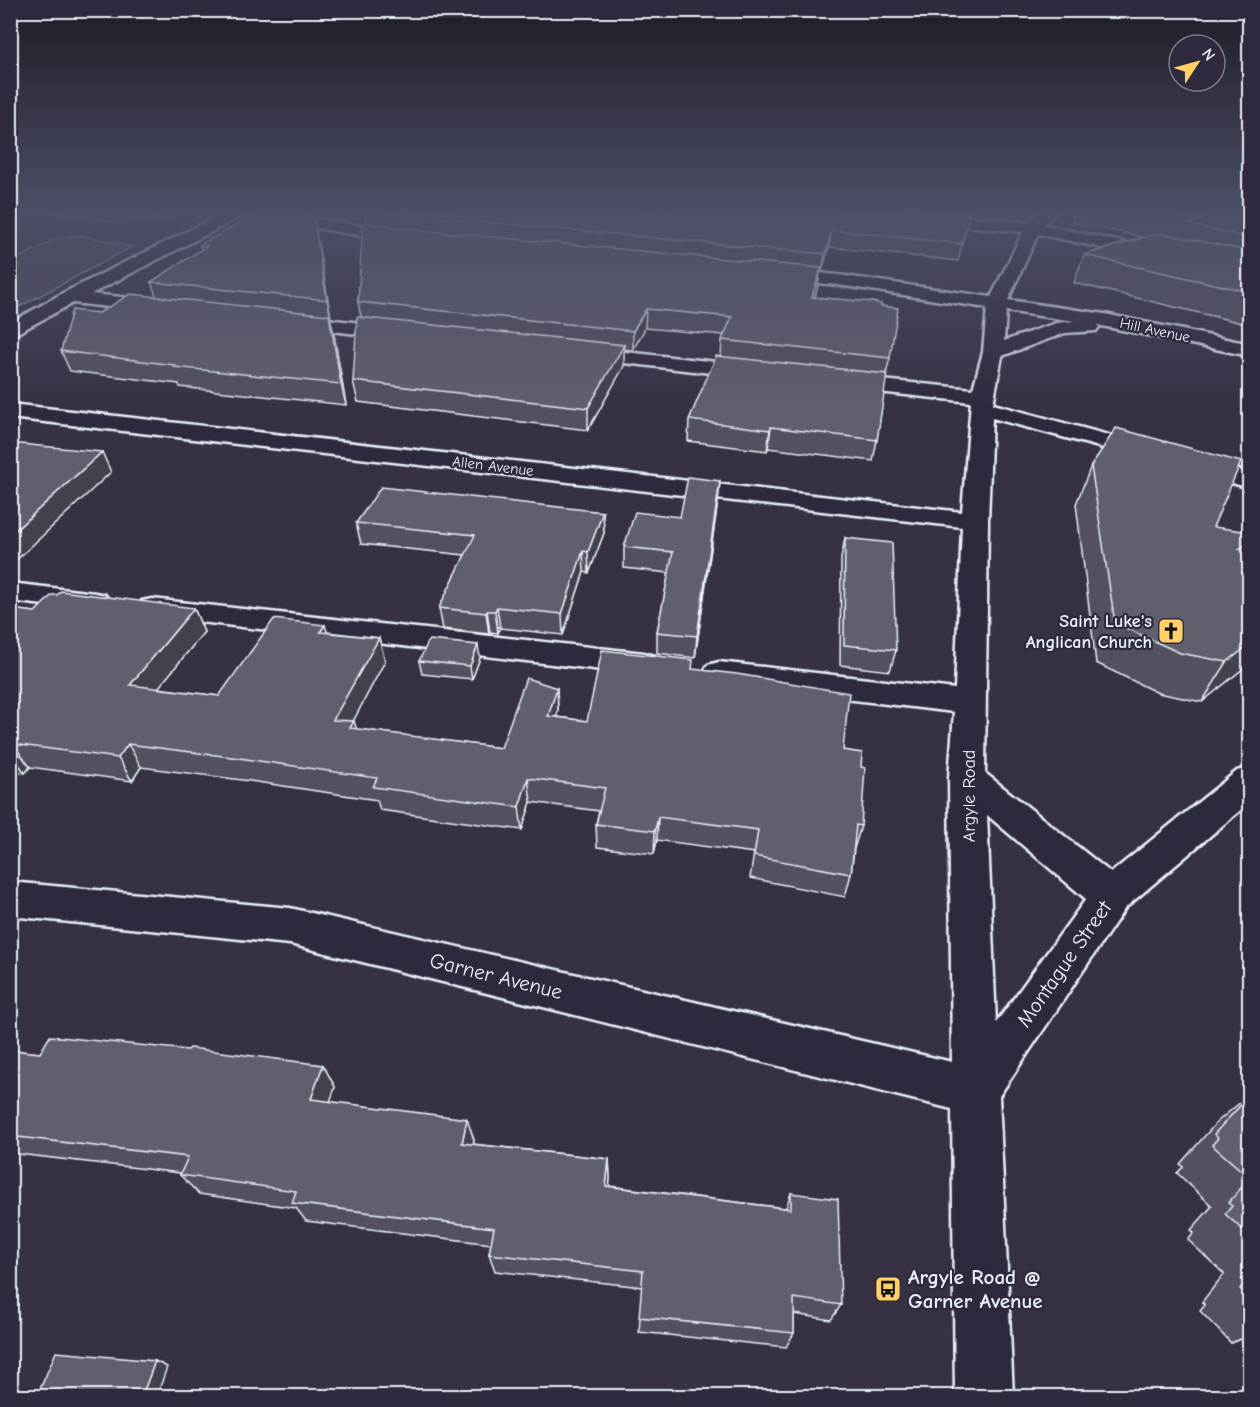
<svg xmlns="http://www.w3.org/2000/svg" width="1260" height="1407" font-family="'Comic Neue',sans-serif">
<rect width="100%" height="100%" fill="#363244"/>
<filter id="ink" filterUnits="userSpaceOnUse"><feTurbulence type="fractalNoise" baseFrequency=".0167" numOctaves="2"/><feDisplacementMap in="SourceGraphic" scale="12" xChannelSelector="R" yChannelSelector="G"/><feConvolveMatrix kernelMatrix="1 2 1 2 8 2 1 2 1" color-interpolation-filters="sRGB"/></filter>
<g filter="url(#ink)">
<path fill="#4d4b5c" stroke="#9a9eaa" stroke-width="1.5" d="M43,211H164L175,218L108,221Z
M80,235L132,247L11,311V262L58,238Z"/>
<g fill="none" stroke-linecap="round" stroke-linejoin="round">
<defs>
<path id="minor" d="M228,211H267L405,233L413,238L405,243L242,216L91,294L161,301L168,303L170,307L168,311L161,313L73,303L10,337V323L63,293Z
M862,211H915L1029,223L1040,211H1056L1044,225L1158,250L1164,251L1166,255L1164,259L1158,260L1038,234L1008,300L1105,314L1250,344V356L1097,325L1099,327L1096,331L1065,333L1002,356L993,404L1250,473V488L992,418L988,521L985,773L1111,873L1237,771L1250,767V802L1125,908L999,1096L1013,1396H955L952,1109L290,944L10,916V882L290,908L952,1062L949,778L954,712L719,684L708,681L703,673L708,665L719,662L955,689L962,527L10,418V404L962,512L971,402L841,388L833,387L830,382L833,377L841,376L973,389L983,352L987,308L838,285L776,279L770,278L767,274L770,270L776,269L838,275L991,297L1023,232L870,216ZM1006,311L1074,321L1056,323L1004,341ZM987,815L1086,899L996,1023Z
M287,315L400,327L407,329L410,333L407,337L400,339L280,325L277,321L280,317Z
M579,347L754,366L761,368L765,372L761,376L754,378L572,357L569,353L572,349Z
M10,583L95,593L105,595L110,602L105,609L95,611L10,601Z
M152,599L644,653L655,656L660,664L655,672L644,675L142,615L137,608L142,601Z"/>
</defs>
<use href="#minor" stroke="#e8f1f8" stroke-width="5"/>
<use href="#minor" fill="#2f2a3d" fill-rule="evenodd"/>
</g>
<path fill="#53515f" stroke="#e8f1f8" stroke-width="1.5" d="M364,211H970L958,261L829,247L822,271H820L818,285L815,297L890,358L886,374L877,440L873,461L768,448L767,451L688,441L689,420L721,356L722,340L724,335L645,328L633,350L624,349V366L588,430L358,402L353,381L361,317L358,302L367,223Z
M1075,211H1250V325L1074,283L1084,255L1143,237L1072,222Z
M316,231L331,318L330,317L334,334L346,405L180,387L179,384L70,371L61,351L99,313L156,296L151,282L201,250L200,245Z
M1091,466L1213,527L1250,663L1202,702L1158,693L1096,663L1076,504Z
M720,481L718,501L695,658L657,653V632L669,573L624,568V547L680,517Z
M603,512L604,533L589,573L584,572L563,635L500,628L498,633L490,632L489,634L443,629L439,608L465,555L361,544L356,523Z
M845,538L896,650L890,671L840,665L841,558Z
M194,608L204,632L158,688L219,696L327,632L379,638L385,661L353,721L356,729L501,748L557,688L558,711L556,717L587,721L692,669L843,750L861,767V826L854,849L851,874L845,897L750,878L754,853L657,840L654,854L597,847L596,824L599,811L531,802L522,830L380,810L377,800L250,781L141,767L132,781L30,767L25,773L10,771V609L35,612Z
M480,658L472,679L422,674L419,661Z
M10,1050L40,1053L323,1065L335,1087L330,1101L474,1140L473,1144L609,1159L610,1179L609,1186L786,1208L791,1193L841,1305L831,1320L794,1314V1333L786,1347L639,1332L642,1287L495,1271L489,1254L491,1244L306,1221L296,1208L199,1194L180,1175V1173L10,1153Z
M1250,1094V1348L1240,1339L1231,1343L1200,1311L1205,1305L1202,1302L1224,1274L1188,1240L1194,1233L1191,1230L1212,1206L1177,1173L1183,1167L1180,1164L1217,1122Z"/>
<path fill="#43424d" stroke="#e8f1f8" stroke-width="1.5" d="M313,215L316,231L331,318L327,300Z
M832,230L829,247L822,271L825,254Z
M821,268L818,285L810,315L812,297Z
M646,309L645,328L633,350V331Z
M329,315L334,334L346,405L341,384Z
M624,345V366L588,430V408Z
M771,427L768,448L767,451L770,430Z
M102,452L111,472L10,566V535Z
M720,481L718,501L695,658L697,636Z
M603,512L604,533L589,573L588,552Z
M1250,542V553L1239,549Z
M583,551L584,572L563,635L562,614Z
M497,607L500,628L498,633L495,611Z
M194,608L204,632L142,708L130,685Z
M487,611L490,632L489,634L486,613Z
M325,625L332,648L320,632Z
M379,638L385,661L341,744L333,720Z
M1250,644V663L1202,702L1227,662Z
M478,645L480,658L472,679L470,666Z
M557,688L558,711L550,740L548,716Z
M354,721L361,745L350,728Z
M13,744L30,767L25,773L10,752V747Z
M128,744L141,767L132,781L118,758Z
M528,778L531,802L522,830L519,807Z
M658,817L657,840L654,854L655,831Z
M323,1065L335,1087L324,1120L311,1099Z
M467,1119L474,1140L469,1163L462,1143Z
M609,1159L610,1179L607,1205L606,1186Z
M155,1361L167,1367L157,1396H142Z"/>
<path fill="#605e6e" stroke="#e8f1f8" stroke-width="1.5" d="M261,211H288L313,215L327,300L151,282L207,246L200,245Z
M381,211H960L970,212L962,244L832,230L825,254L410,215Z
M1157,211H1250V238L1188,224L1202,220Z
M363,222L409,229L821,268L812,297L873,302L881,304V306L898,308L890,358L722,340L732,317L646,309L633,331L358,302Z
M1160,233L1250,251V292L1084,255Z
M130,294L329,315L341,384L173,367L175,365L61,351L72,310L99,313Z
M357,317L624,345L588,408L353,381Z
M716,356L887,374L877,440L771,427L770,430L689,420Z
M1116,428L1241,462L1213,527L1250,532V542L1239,549L1250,552V644L1227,662L1180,653L1115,623L1091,466Z
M10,443L102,452L10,535Z
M688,477L720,481L697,636L657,632L673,552L624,547L635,512L680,517Z
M381,487L603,512L588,552L583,551L562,614L497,607L495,611H487L486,613L439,608L475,535L356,523Z
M845,538L892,543L896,650L844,645Z
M61,591L194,608L130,685L219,696L274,619L325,625L320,632L379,638L333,720L354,721L350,728L501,748L526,678L557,688L548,716L587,721L602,650L693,660L692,669L737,674L849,693L843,750L862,753L861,767L865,768L861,826L856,825L851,874L754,856L758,830L658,817L655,831L596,824L605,788L528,778L519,807L373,787L377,778L239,758L128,744L118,758L13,744L10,747V609L35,612L52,595H57Z
M429,640L478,645L470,666L419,661Z
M50,1036L188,1050L190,1048L323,1065L311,1099L467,1119L462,1143L609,1159L606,1186L791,1209V1193L838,1199L841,1305L794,1298V1333L639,1317L643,1271L489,1254L494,1228L292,1203L296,1191L180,1175L188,1157L10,1136V1050L40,1053Z
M1250,1095V1178L1212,1145L1218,1138L1214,1134Z
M1250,1178V1236L1225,1214L1232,1206L1228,1203Z
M1250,1269V1298L1240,1289L1245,1282L1242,1279Z
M56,1352L155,1361L142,1396H37Z
M517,1393L536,1396H516Z
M232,1395L245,1396H232Z"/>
</g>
<linearGradient id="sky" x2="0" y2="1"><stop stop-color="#1e1c25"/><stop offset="0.52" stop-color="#4c4f67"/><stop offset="1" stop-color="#4c4f67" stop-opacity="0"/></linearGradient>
<rect width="1260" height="408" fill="url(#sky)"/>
<defs>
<symbol id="church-square" viewBox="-11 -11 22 22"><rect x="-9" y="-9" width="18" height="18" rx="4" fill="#ffd166" stroke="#2f2a3d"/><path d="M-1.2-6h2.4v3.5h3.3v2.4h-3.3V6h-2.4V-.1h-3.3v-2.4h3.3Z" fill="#111"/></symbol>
<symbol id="bus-square" viewBox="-11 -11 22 22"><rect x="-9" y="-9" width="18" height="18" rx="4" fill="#ffd166" stroke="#2f2a3d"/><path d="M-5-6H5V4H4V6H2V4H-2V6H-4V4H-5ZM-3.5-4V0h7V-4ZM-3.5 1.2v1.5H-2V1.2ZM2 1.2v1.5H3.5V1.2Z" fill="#111"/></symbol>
</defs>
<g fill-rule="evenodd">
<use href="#church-square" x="1156" y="616" width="30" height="30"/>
<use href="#bus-square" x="873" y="1274" width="30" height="30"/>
</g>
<g text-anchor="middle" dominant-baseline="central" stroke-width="4.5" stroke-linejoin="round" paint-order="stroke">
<g font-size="15" fill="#e8f1f8" stroke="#2f2a3d">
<text transform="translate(1155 330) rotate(12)">Hill Avenue</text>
<text transform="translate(493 466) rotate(7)">Allen Avenue</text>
</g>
<g font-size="18" font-weight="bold" fill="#e8f1f8" stroke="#2f2a3d" text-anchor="end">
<text x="1152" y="621">Saint Luke's<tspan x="1152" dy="21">Anglican Church</tspan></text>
</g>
<g font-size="18" fill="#e8f1f8" stroke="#2f2a3d">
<text transform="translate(969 796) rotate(-90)">Argyle Road</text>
</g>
<g font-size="21" fill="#e8f1f8" stroke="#2f2a3d">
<text transform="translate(1064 964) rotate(-55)">Montague Street</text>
<text transform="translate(496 976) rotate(14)">Garner Avenue</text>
</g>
<g font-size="21" font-weight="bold" fill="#e8f1f8" stroke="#2f2a3d" text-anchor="start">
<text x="908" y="1277">Argyle Road @<tspan x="908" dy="24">Garner Avenue</tspan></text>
</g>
</g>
<rect width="1260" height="1407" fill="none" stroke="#2f2a3d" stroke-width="36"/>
<rect x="18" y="18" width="1224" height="1371" fill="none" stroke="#e8f1f8" stroke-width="2" filter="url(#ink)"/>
<g transform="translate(1197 63) rotate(54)"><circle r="28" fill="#2f2a3d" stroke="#797a88" stroke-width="1.5"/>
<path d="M0-4.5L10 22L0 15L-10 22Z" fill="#ffd166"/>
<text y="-9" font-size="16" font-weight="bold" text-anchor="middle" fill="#e8f1f8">N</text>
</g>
</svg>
